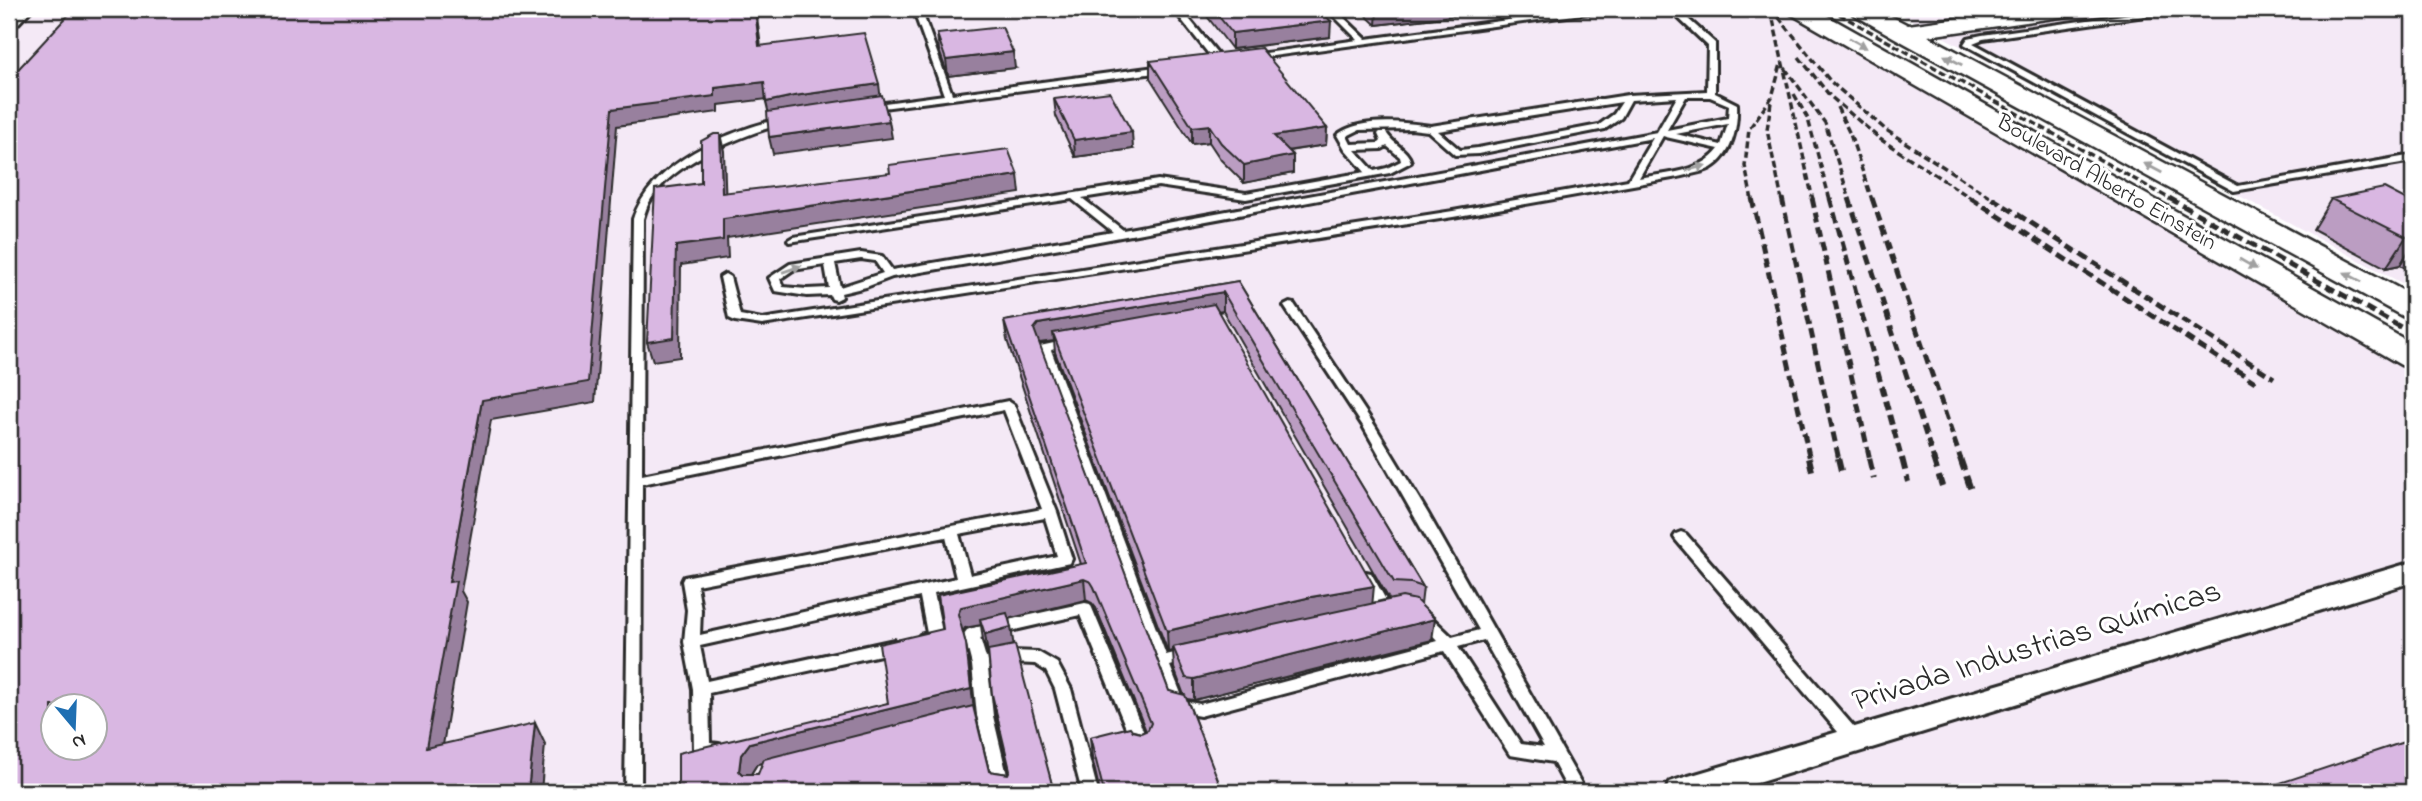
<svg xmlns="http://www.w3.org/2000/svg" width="2422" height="801" font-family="'Indie Flower',sans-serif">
<rect width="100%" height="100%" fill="#fff"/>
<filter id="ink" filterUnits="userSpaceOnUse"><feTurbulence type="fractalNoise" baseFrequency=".0143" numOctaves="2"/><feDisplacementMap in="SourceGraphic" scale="14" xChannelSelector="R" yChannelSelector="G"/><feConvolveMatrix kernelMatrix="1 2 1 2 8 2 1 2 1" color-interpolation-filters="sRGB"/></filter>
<g filter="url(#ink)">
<path fill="#f4e9f6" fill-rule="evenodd" d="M9,9H1788L2413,374V792H9ZM52,706H94V748H52Z
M1891,9H2413V289Z"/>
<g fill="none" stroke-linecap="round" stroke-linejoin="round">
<defs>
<path id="lane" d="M24,9H32L12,30H9V24Z
M913,9H921L952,94L1163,66L1167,69L1163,72L867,110L866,108L870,105L944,95Z
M1173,9H1181L1222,59V63H1216Z
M1327,9H1335L1366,39L1589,9H1608L1604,11L1251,59L1247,57L1251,55L1358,40Z
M1669,9H1677L1715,43V93L1737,104C1738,126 1733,155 1711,168C1701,173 1689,174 1678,177L1453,217L762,325L735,321L729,318L720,277L725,274L730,277L740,315L762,319L1453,211L1628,180L1653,138L1072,246L892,277L866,287L841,293L842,297L836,300L832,299L830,295L807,296L775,291L769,278L790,264L861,253L882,256L892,270L1113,232L1072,199L789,242L788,240L793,237L1158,180L1246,193L1365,172L1345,149L1337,135C1359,117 1404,122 1431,126L1628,95L1707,91L1708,46ZM1677,97L1657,132L1123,230L1082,198L1158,186L1246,199L1390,173L1411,162C1408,149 1392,144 1386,132H1380L1378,134L1381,141L1379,143L1351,144L1347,136L1359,130L1411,129L1428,131L1455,155L1478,154L1605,129L1621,118L1631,100ZM1686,97H1710L1729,105L1728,118L1667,130ZM1622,102L1614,114L1599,125L1478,148L1460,150L1438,131ZM1728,124L1721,145L1676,134ZM1663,136L1666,137L1719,149C1701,173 1666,173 1639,178ZM1387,146L1400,157L1401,161L1387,168L1374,171L1355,150L1382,149ZM861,259L875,261L883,273L840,287L835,263ZM825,265L829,288L807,289L783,287L780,279L793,270Z
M2166,9H2184L2180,11L1983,39L1973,43L2238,186L2413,155V161L2234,191L1964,44L1968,38L1982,35Z
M783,118L786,119V123C746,133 673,162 651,199C647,205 645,212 643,219L642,475L1008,401L1014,405L1057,512L1072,559L1070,563L1065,564L934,593L943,637L940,641C933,643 927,645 920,643L917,639L920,635L927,633L920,597L700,646L707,681L894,640L899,642L902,646L899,650L894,652L709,693L710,743L719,744L721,749L719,754L702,759L696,757L694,752L693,689L684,642L687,610L682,581L684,577L1042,509L1004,410L642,484L641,792H625L633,219C652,162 728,131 783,118ZM1045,518L1057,556L970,575L959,534ZM946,537L956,578L700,635L701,610L697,585Z
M1290,303L1294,304L1375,426L1427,512L1586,792H1569L1553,762L1510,755L1444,651L1200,716L1172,711L1038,348L1040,346L1068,340L1074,343L1072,345L1051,350L1166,655L1187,650L1192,652L1195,656L1192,660L1170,666L1184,701L1200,704L1438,641L1416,618L1418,614L1423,612L1428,614L1452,637L1479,630L1363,426L1284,306ZM1484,640L1544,747L1521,744L1458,647Z
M1681,532L1686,534L1861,735L1863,740L1861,745L1855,747L1849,745L1676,540L1674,537L1676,534Z
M1366,572L1371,573L1391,609L1393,613L1391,617L1386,618L1381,617L1359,577L1361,573Z
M1085,603L1090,604L1092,608L1149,745L1147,750L1141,752L1135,750L1080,615L980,638L986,658L1012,651L1038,652L1057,663L1071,689L1098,792H1082L1055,689L1046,671L1035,664L1012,663L988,669L993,716L1011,792H995L977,716L972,665L964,634L967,630L972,628Z"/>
<path id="street" d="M2413,562V582L1728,792H1665L1670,782L1682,778Z"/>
<path id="secondary" d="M1788,9H1815L2413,344V368L2401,365L1791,14Z
M1850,9H1877L1908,25L2024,9H2079L2076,14L2068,16L1928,36L2413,296V319L2402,316L1895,38L1853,14Z"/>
</defs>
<use href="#lane" stroke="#2b2b2b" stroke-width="6"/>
<use href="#street" stroke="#2b2b2b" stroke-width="6"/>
<use href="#secondary" stroke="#2b2b2b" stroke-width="5"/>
<use href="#lane" fill="#fff" fill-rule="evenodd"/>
<use href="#street" fill="#fff" fill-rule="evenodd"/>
<use href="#secondary" fill="#fff" fill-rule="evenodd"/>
<path stroke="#2b2b2b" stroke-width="3.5" stroke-dasharray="7 3.5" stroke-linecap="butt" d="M1772,9L1831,82L1886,130L1995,200
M1830,9L2172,200
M1771,10L1813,200
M1799,57L1830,96L1880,139L1974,200
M1785,68L1825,123L1850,200
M1794,94L1808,119L1830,200
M1771,102L1767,130L1782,200
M1837,107L1850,134L1872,200
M1752,200L1745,166L1749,129L1772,97L1781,64"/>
<path stroke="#2b2b2b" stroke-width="5" stroke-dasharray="10 5" stroke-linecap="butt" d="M1752,198L1810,460
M1782,198L1839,460
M1812,198L1870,460
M1830,198L1902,460
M1849,198L1934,460
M1872,198L1961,460
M1971,198L2255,382
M1992,198L2274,378
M2169,198L2413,334"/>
<path stroke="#2b2b2b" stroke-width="6" stroke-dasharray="13 6" stroke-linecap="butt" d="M1809,458L1812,471
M1838,458L1842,475
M1869,458L1874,479
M1902,458L1908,482
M1933,458L1942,486
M1960,458L1971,490"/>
</g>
<path fill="#bb9dc2" stroke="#2b2b2b" stroke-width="2" fill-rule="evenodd" d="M1203,9H1318L1330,37L1232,49L1203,11Z
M1359,9H1511L1376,25Z
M937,34L1015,68L948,76L939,50Z
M1150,61L1327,128L1326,145L1289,151L1293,155V173L1244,183L1221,160L1209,142L1192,144L1150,78Z
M1054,99L1133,149L1075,157L1056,116Z
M2331,199L2413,203V272L2400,265L2386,268L2313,229Z
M1238,281L1423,587L1421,605L1432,640L1194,700L1187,699L1222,792H1100L1092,758L1090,737L1133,731L1141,733L1146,731L1096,608L1092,603L1086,600L1009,618L1013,645L1054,792H678L888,703L943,629L1081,564L1007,340L1004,321ZM1223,311L1389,599L1372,603L1218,312ZM1054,341L1055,352L1168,652L1173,651L1174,668L1184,695L1169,691L1039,344ZM981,625L983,640L988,655L996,716L1009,772L1008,774L989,771L974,708L969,665L963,632L965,628ZM762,763L758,774H751L757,764Z"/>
<path fill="#98809e" stroke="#2b2b2b" stroke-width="2" d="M755,9H787L788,13L757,17L763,62L759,46Z
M1387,9H1511L1376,25L1377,10Z
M1331,21L1330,37L1232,49V33Z
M1013,52L1015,68L948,76L946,60Z
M764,82L768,99L719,105V112L617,126L595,402L491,420L461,591L467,602L439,769L426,748L449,582L482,400L612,109L715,88Z
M879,84L881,101L770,119L766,102L794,96Z
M889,121L892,138L773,154L769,137Z
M1209,125V142L1192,144V127Z
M1327,128L1326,145L1273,153L1274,136Z
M1132,132L1133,149L1075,157L1074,140Z
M720,134L724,151L726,211L722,193Z
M1293,155V173L1244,183V165Z
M1018,175L1020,193L727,238L728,258L681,265L680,357L653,361L647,342L676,246L723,219Z
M2413,235V244L2400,265L2386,268L2406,237Z
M1223,292V311L1056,341L1053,333L1054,341L1040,343L1036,349L1034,329L1038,324Z
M1084,579L1086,600L982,625L980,619L981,625L965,628L961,635L958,614L961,607Z
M1374,586L1372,607L1173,647V651L1168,652L1167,631L1311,597Z
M1435,619L1432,640L1194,700V679Z
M1011,627L1014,648L988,655L985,634Z
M966,644L974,710L757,764L749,777L746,792L739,771L741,755L750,743L971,689Z
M535,723L545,744L541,792H528Z"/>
<path fill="#d9b7e2" stroke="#2b2b2b" stroke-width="2" fill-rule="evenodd" d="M74,9H755L759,46L864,33L879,84L794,96L766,102L764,82L715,88V96L612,109L588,382L482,400L449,582L456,581L426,748L535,723L528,792H9V79ZM52,706H94V748H52Z
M1213,9H1318L1331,21L1232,33Z
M1002,27L1013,52L946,60L937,34Z
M1261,48L1327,128L1274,136L1293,155L1244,165L1221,143L1209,125L1192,127L1150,61Z
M1110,92L1132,132L1074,140L1054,99Z
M882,95L889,121L769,137L767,112Z
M714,134H720L722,193L890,173L889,165L1008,149L1018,175L723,219V240L676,246L674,338L647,342L655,189L701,183V141Z
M2384,188L2413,203V235L2406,237L2331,199Z
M1238,281L1423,587L1411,583L1394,582L1223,292L1038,324L1034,329L1169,691L1185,695L1222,790L1215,792H1104L1090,737L1130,727L1133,731L1141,733L1148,730L1151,723L1094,587L1091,582L1084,579L961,607L958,614L966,644L971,689L750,743L741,755L739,771L742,774H758L764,759L973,706L989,771L1008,774L1010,770L992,694L988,650L1015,645L1054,792H678V753L888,703L879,644L943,629L938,595L1086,563L1004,321Z
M1214,304L1374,586L1311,597L1167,631L1053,333Z
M1402,597L1416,600L1435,619L1194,679L1186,678L1173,647Z
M1007,613L1011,627L985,634L980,619Z
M2413,739V792H2253Z"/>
<defs><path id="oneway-solid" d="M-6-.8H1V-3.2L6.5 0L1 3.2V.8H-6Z" transform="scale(1.75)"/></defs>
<g fill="#a0a0a0">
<use href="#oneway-solid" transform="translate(1858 43) rotate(30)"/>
<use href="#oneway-solid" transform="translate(1953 60) rotate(-152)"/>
<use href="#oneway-solid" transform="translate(1696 168) rotate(-15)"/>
<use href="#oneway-solid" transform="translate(2153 168) rotate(-152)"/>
<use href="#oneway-solid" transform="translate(2248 264) rotate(30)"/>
<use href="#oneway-solid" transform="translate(792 269) rotate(-19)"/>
<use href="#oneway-solid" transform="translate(2353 277) rotate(-152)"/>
</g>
</g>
<g text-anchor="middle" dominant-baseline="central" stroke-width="6" stroke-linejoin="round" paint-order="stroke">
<g font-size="23" fill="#2b2b2b" stroke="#fff">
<text transform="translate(2106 183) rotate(30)">Boulevard Alberto Einstein</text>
</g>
<g font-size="33" fill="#2b2b2b" stroke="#fff">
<text transform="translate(2037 647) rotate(-17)">Privada Industrias Químicas</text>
</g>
</g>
<rect width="2422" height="801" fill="none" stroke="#fff" stroke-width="35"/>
<rect x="18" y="18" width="2387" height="766" fill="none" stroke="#2b2b2b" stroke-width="2.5" filter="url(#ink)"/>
<g transform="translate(74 727) rotate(161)"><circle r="33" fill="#ffffff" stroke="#aaaaaa" stroke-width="2"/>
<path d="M0-5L12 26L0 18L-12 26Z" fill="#1f6fb2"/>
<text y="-10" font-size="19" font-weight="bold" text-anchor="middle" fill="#2b2b2b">N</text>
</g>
</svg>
